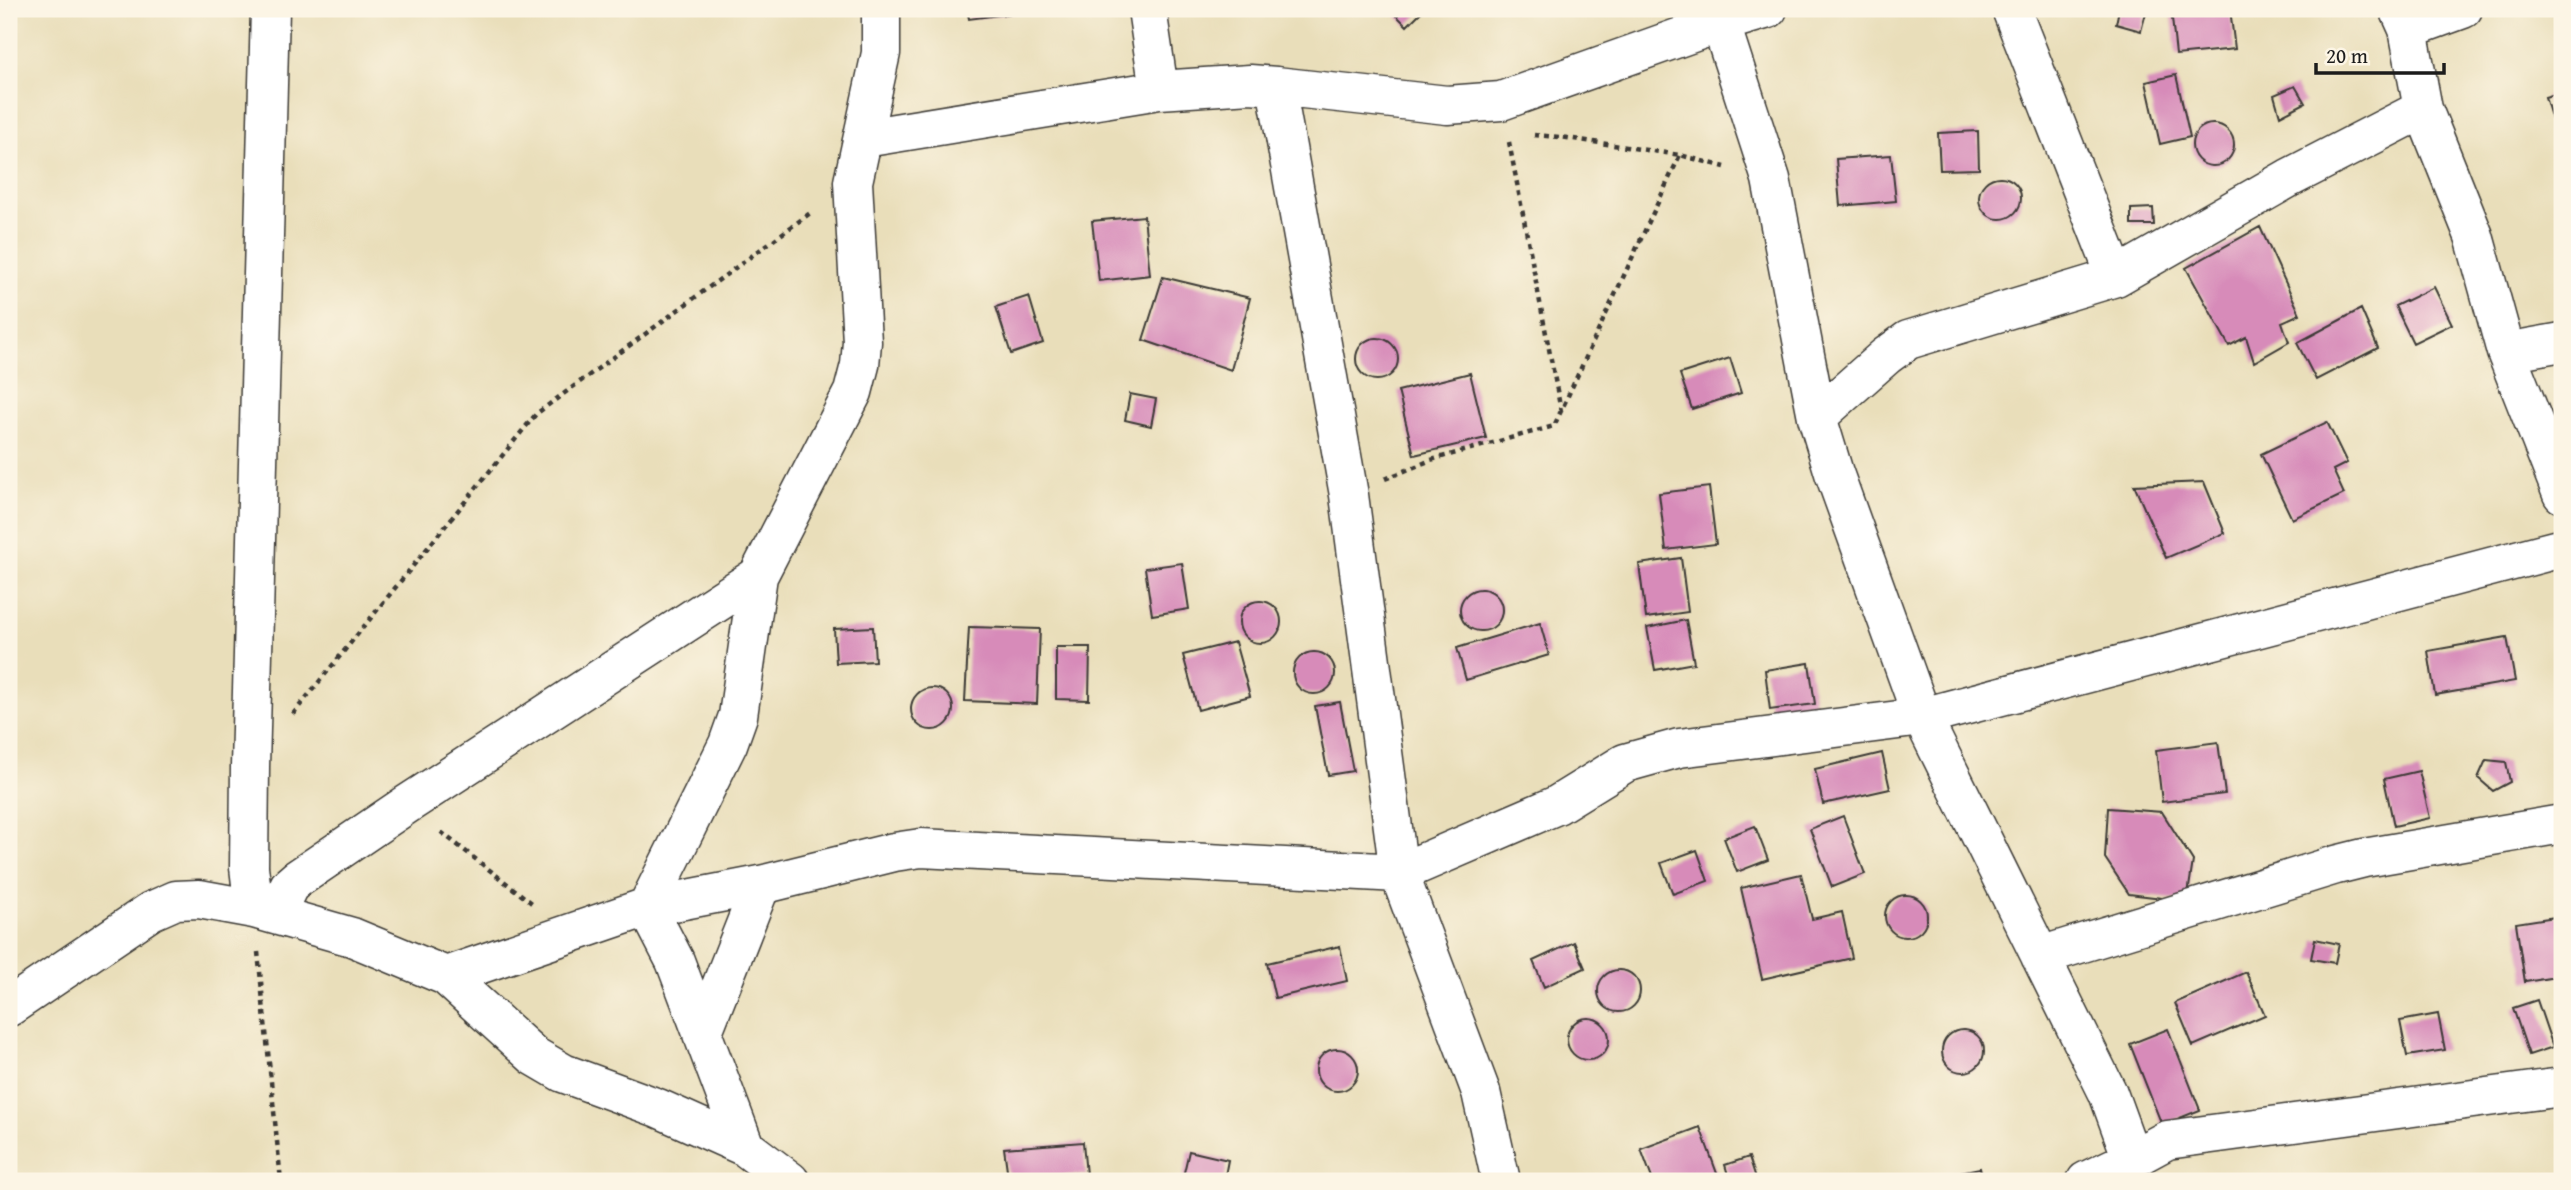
<svg xmlns="http://www.w3.org/2000/svg" width="2571" height="1190" font-family="'Gentium Book Plus',serif">
<rect width="100%" height="100%" fill="#fcf5e5"/>
<filter id="ink" filterUnits="userSpaceOnUse"><feTurbulence type="fractalNoise" baseFrequency=".0143" numOctaves="2"/><feDisplacementMap in="SourceGraphic" scale="14" xChannelSelector="R" yChannelSelector="G"/><feConvolveMatrix kernelMatrix="1 2 1 2 8 2 1 2 1" color-interpolation-filters="sRGB"/></filter>
<filter id="wash" filterUnits="userSpaceOnUse"><feTurbulence type="fractalNoise" baseFrequency=".00686" numOctaves="4" result="noise"/><feDisplacementMap in="SourceGraphic" scale="28" xChannelSelector="R" yChannelSelector="G"/><feGaussianBlur stdDeviation="1.57" result="paint"/><feColorMatrix in="noise" values="0 0 0 0 0 0 0 0 0 0 0 0 0 0 0 0 0 1.4 0 .05"/><feComposite in="paint" operator="in"/></filter>
<g filter="url(#wash)">
<rect width="100%" height="100%" fill="#e9deba"/>
<g id="blocks">
<path fill="#d78bb9" d="M967,9H1038V10L969,19Z
M1390,9H1424L1407,26Z
M2119,9H2147L2141,31L2116,24Z
M2171,9H2230L2235,49L2176,55Z
M2176,75L2190,137L2160,144L2146,82Z
M2295,86L2305,103L2280,116L2274,95Z
M2562,92V153L2545,97Z
M2192 145a21 21 0 1 1 42 0a21 21 0 1 1-42 0Z
M1978,131L1979,169L1940,170L1938,133Z
M1891,155L1896,201L1840,206L1836,159Z
M1979 198a21 21 0 1 1 42 0a21 21 0 1 1-42 0Z
M2153,208L2154,225H2131V209Z
M1144,216L1150,275L1099,281L1092,221Z
M2260,227L2300,314L2282,322L2289,342L2254,362L2246,337L2229,346L2186,268Z
M1163,277L1250,298L1231,370L1143,340Z
M2434,287L2452,324L2413,343L2395,306Z
M1029,296L1043,343L1011,354L996,307Z
M2361,309L2378,348L2316,380L2297,343Z
M1356 359a21 21 0 1 1 42 0a21 21 0 1 1-42 0Z
M1730,358L1741,393L1692,409L1680,374Z
M1470,373L1486,438L1414,455L1398,391Z
M1130,394L1156,399L1151,426L1125,420Z
M2327,422L2347,463L2333,470L2344,494L2292,519L2261,454Z
M2204,482L2225,533L2166,558L2134,485Z
M1709,487L1716,544L1666,550L1659,493Z
M1681,558L1688,612L1646,618L1639,564Z
M1182,563L1189,609L1152,615L1145,568Z
M1460 610a21 21 0 1 1 42 0a21 21 0 1 1-42 0Z
M1239 622a21 21 0 1 1 42 0a21 21 0 1 1-42 0Z
M1686,620L1694,663L1655,670L1647,628Z
M1540,623L1549,655L1466,680L1457,648Z
M873,627L875,661L836,663L834,629Z
M969,627L1040,629L1037,704L965,701Z
M2507,637L2515,681L2435,695L2428,651Z
M1235,642L1250,696L1198,710L1183,655Z
M1056,647H1090L1089,700L1056,699Z
M1293 673a21 21 0 1 1 42 0a21 21 0 1 1-42 0Z
M1809,663L1815,704L1770,710L1765,670Z
M911 709a21 21 0 1 1 42 0a21 21 0 1 1-42 0Z
M1340,702L1353,771L1328,775L1315,706Z
M2218,742L2225,794L2162,802L2156,750Z
M1882,753L1890,789L1823,804L1815,769Z
M2486,760L2506,762L2510,782L2493,791L2478,778Z
M2419,771L2430,818L2394,826L2384,779Z
M2108,808L2162,812L2193,861L2187,901L2129,894L2105,858Z
M1843,816L1865,874L1832,887L1810,829Z
M1755,826L1768,860L1737,872L1724,838Z
M1697,850L1708,881L1673,894L1661,863Z
M1801,874L1812,919L1842,912L1852,958L1762,979L1741,888Z
M1885 916a21 21 0 1 1 42 0a21 21 0 1 1-42 0Z
M2562,916V976L2525,982L2516,923Z
M2315,939L2339,944L2335,963L2311,959Z
M1574,942L1585,968L1544,987L1533,961Z
M1340,946L1347,981L1275,998L1267,963Z
M1598 991a21 21 0 1 1 42 0a21 21 0 1 1-42 0Z
M2246,972L2265,1015L2193,1046L2175,1003Z
M2537,1000L2553,1047L2529,1055L2513,1008Z
M2438,1014L2445,1050L2407,1056L2400,1021Z
M1567 1039a21 21 0 1 1 42 0a21 21 0 1 1-42 0Z
M2168,1029L2200,1110L2162,1125L2130,1044Z
M1942 1051a21 21 0 1 1 42 0a21 21 0 1 1-42 0Z
M1316 1070a21 21 0 1 1 42 0a21 21 0 1 1-42 0Z
M1700,1127L1719,1179L1713,1181H1653L1641,1149Z
M1083,1142L1086,1175L1008,1177L1004,1148Z
M1189,1151L1228,1160L1224,1181H1182Z
M1749,1157L1757,1181H1730L1725,1165Z
M1980,1168L1983,1181H1921V1180Z"/>
</g>
</g>
<g filter="url(#ink)">
<use href="#blocks" fill-opacity="0" stroke="#3b3934" stroke-width="2"/>
<g fill="none" stroke-linecap="round" stroke-linejoin="round">
<defs>
<path id="minor" d="M1147,9L1159,90
M1716,9L1771,179L1817,417
M2011,9L2116,277
M2399,9L2408,29L2423,109L2474,236L2506,352L2562,494
M2408,29L2463,9
M864,138L1159,90L1250,84L1276,86
M2506,352L2562,342
M254,909L249,867L250,767L270,9
M275,915L289,886L297,879L406,805L758,576
M2040,956L2336,865L2364,858L2562,824
M446,976L647,907L761,885L894,852L921,848L1399,873L1349,495L1276,86L1447,105L1501,101L1720,23L1768,9
M9,1007L151,911L176,900L199,899L254,909L352,937L446,976L534,1056L563,1073L658,1108L745,1147
M702,1034L761,885
M2132,1159L2167,1140L2562,1087
M790,1181L745,1147L675,961L647,907L728,744L738,716L758,576L853,392L860,365L862,342L853,182L881,53V9
M1501,1181L1481,1092L1399,873L1557,805L1625,763L1679,748L1922,717L2562,548
M2086,1181L2132,1159L2108,1093L1922,717L1834,473L1817,417L1886,356L1908,340L2116,277L2289,178L2423,109"/>
</defs>
<use href="#minor" stroke="#3b3934" stroke-width="41"/>
<path stroke="#3b3934" stroke-width="4.5" stroke-dasharray="5 5" stroke-linecap="butt" d="M1534,135L1560,137L1680,155L1725,167
M1509,142L1561,411
M1385,479L1431,460L1554,426L1680,155
M293,714L536,414L813,211
M441,832L533,904
M258,952L281,1181"/>
<use href="#minor" stroke="#fff" stroke-width="38"/>
</g>
</g>
<rect width="2571" height="1190" fill="none" stroke="#fcf5e5" stroke-width="35"/>
<path d="M2316 63v10h128v-10" fill="none" stroke="#1c1c1c" stroke-width="3.5"/>
<text x="2326" y="63" font-size="21" fill="#1c1c1c" stroke="#fcf5e5" stroke-width="5" paint-order="stroke">20 m</text>
</svg>
